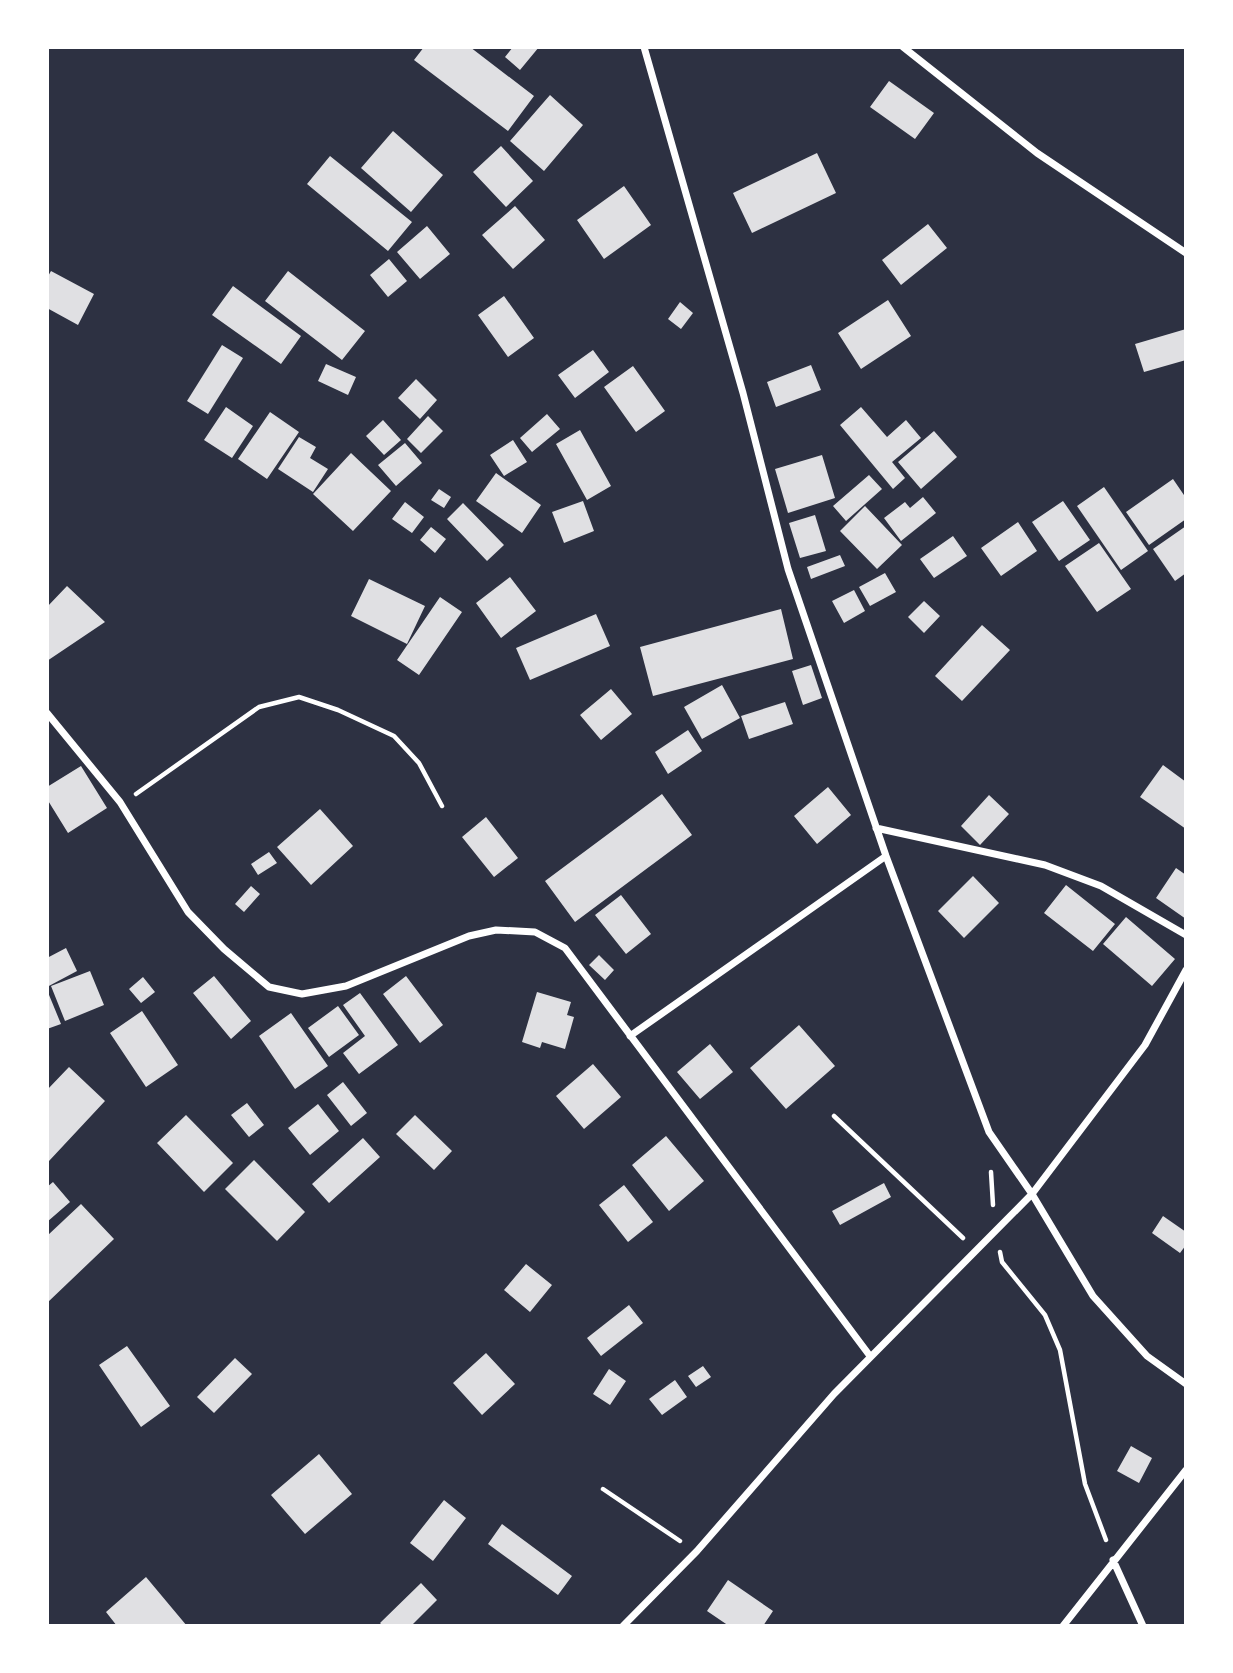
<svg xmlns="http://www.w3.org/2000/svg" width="1233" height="1673" font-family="Inter,sans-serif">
<rect width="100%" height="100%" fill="#2d3142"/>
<path fill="#e0e0e3" d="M424,47H470L534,96L508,131L414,60Z
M513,47H539L520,70L505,57Z
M889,81L934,113L915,139L870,107Z
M550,95L583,125L544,171L510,141Z
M393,131L443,175L411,212L361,168Z
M501,146L533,181L506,207L473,172Z
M817,153L836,193L752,233L733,193Z
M330,156L412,222L388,251L307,184Z
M624,186L651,225L604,259L577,220Z
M515,206L545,240L513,269L482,235Z
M928,224L947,248L901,285L882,260Z
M427,226L450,254L420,279L397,252Z
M389,259L407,281L388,297L370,275Z
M51,271L94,294L78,325L47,308V278Z
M288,271L365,331L342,360L265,301Z
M233,286L301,336L281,364L212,315Z
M504,296L534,338L508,357L478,315Z
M888,300L911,336L861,369L838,333Z
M680,302L693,313L681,329L668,319Z
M1186,329V360L1144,372L1135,344Z
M222,345L243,358L208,414L187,401Z
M593,350L609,372L575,398L558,375Z
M326,364L356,377L348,395L318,381Z
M811,365L821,390L776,407L767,382Z
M633,366L665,411L636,432L604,387Z
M416,379L437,400L420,419L398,398Z
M226,407L253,426L232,458L204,440Z
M861,407L887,437L906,420L921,438L892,462L905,478L893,489L840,425Z
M270,412L299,432L267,479L238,459Z
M547,414L560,429L532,452L520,438Z
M428,416L443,431L421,453L407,439Z
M383,420L401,440L384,455L366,436Z
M580,430L611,486L587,500L556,444Z
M934,431L957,457L921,489L898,462Z
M299,437L316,447L310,458L328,469L313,492L278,469Z
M513,440L527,462L504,476L490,455Z
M405,443L422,463L396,486L378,465Z
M351,453L391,491L353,531L313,494Z
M822,455L835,498L788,513L775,469Z
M496,473L541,505L522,533L476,501Z
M869,475L882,489L846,521L833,506Z
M1173,479L1186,498V519L1149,545L1126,512Z
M1104,487L1148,551L1121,570L1077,506Z
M439,489L451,497L444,508L431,500Z
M923,497L936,513L901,541L884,518L905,502L910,508Z
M583,501L594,531L564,543L552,512Z
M1063,501L1090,540L1059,561L1032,522Z
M405,502L424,517L412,533L392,519Z
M463,503L504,545L487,561L447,519Z
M865,506L902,545L877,569L840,531Z
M815,515L826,551L800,558L789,523Z
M1018,522L1037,551L1001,576L981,548Z
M1186,526V573L1175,581L1153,549Z
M431,527L446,539L435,553L420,540Z
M953,536L967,556L934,578L920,559Z
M1099,543L1131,589L1097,612L1065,566Z
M840,555L845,566L811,579L807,567Z
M885,573L896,592L870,606L859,587Z
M510,577L536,611L501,638L476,603Z
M369,579L425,606L407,644L351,616Z
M67,586L105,622L47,661V607Z
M854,590L865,611L844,623L832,601Z
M440,597L462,612L419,675L397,660Z
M924,601L940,616L924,633L908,617Z
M781,609L793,659L653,696L640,647Z
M596,614L610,646L530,680L516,648Z
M982,625L1010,650L962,701L935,676Z
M811,665L822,698L803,705L792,671Z
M722,685L740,718L702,739L684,707Z
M611,689L632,714L601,740L580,715Z
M785,702L793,724L749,739L741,716Z
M688,730L702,751L668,774L655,752Z
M1163,765L1186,782V829L1140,797Z
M81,766L107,808L68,833L47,799V787Z
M828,787L851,815L817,844L794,816Z
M662,794L692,835L575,922L545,881Z
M989,795L1009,814L980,845L961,826Z
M320,809L353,846L311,885L277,847Z
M486,817L518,858L494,877L462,837Z
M269,852L277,863L258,875L251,864Z
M1176,868L1186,875V919L1156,898Z
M973,876L999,903L964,938L938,911Z
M1066,885L1115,924L1093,951L1044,913Z
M251,886L260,894L244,912L235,904Z
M621,895L651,934L626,954L595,915Z
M1126,917L1175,959L1152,986L1103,944Z
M66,948L77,971L47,987V958Z
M599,955L614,970L605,980L589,965Z
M90,971L104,1005L65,1021L51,986Z
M214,976L251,1021L231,1039L193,993Z
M406,976L443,1025L420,1043L383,994Z
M143,977L155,992L141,1003L129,989Z
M47,990L61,1024L47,1029Z
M537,992L571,1002L567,1015L574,1017L565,1049L542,1042L540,1048L522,1042Z
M360,993L398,1045L359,1074L343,1053L365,1036L343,1005Z
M338,1006L359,1035L329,1057L308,1028Z
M142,1011L178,1065L146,1087L110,1033Z
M291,1013L328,1066L295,1089L259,1036Z
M799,1025L835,1066L786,1109L750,1068Z
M710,1044L733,1072L700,1099L677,1072Z
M593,1064L621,1097L584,1129L556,1096Z
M69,1067L105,1101L49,1161L47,1090Z
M343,1082L367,1113L351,1126L327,1095Z
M247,1103L264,1125L249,1137L231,1115Z
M318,1104L339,1131L310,1155L288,1128Z
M186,1115L233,1163L204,1192L157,1143Z
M415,1115L452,1151L434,1170L396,1134Z
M666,1136L704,1181L669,1211L632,1165Z
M363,1138L380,1157L329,1203L312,1184Z
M254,1160L305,1212L277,1241L225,1189Z
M53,1182L70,1202L47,1222V1187Z
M884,1183L891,1197L840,1225L832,1211Z
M624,1185L653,1222L628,1242L599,1205Z
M81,1204L114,1239L47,1303V1236Z
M1163,1216L1186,1232V1245L1180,1253L1152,1233Z
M526,1264L552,1285L530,1312L504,1290Z
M629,1305L643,1323L601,1356L587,1338Z
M127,1346L170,1406L141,1427L99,1365Z
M486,1353L515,1384L482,1415L453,1383Z
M235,1358L252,1374L214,1413L197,1397Z
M703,1366L711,1377L696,1387L688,1376Z
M609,1369L626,1381L610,1405L593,1394Z
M675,1380L687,1397L662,1415L649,1399Z
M1131,1446L1152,1458L1139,1483L1117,1471Z
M319,1454L352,1494L305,1534L271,1495Z
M444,1500L466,1518L433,1561L410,1543Z
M502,1524L572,1576L558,1595L488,1544Z
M146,1577L187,1626H117L106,1612Z
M728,1580L773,1611L763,1626H729L707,1611Z
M421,1583L437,1600L411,1626H383L380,1623Z"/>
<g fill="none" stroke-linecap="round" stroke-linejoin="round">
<path stroke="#fff" stroke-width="4.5" d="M136,794L259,707L299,697L338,710L394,736L419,763L442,806
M834,1116L963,1238
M991,1172L993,1205
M1000,1252L1002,1262L1045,1315L1060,1350L1085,1484L1106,1540
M603,1489L680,1541"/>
<path stroke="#fff" stroke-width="7" d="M644,47L743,393L788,569L886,856L989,1132L1032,1194L1093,1296L1147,1356L1186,1384
M903,47L1037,153L1186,253
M47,713L120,802L188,912L224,949L269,987L302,994L346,986L469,936L496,930L535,932L565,948L870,1356
M876,828L1045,865L1101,886L1186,935
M630,1036L886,856
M1113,1560L1143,1626
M623,1626L697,1551L834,1394L1032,1194L1145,1045L1186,970
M1063,1626L1186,1470"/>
</g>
<rect width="1233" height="1673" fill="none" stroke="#ffffff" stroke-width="98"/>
</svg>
